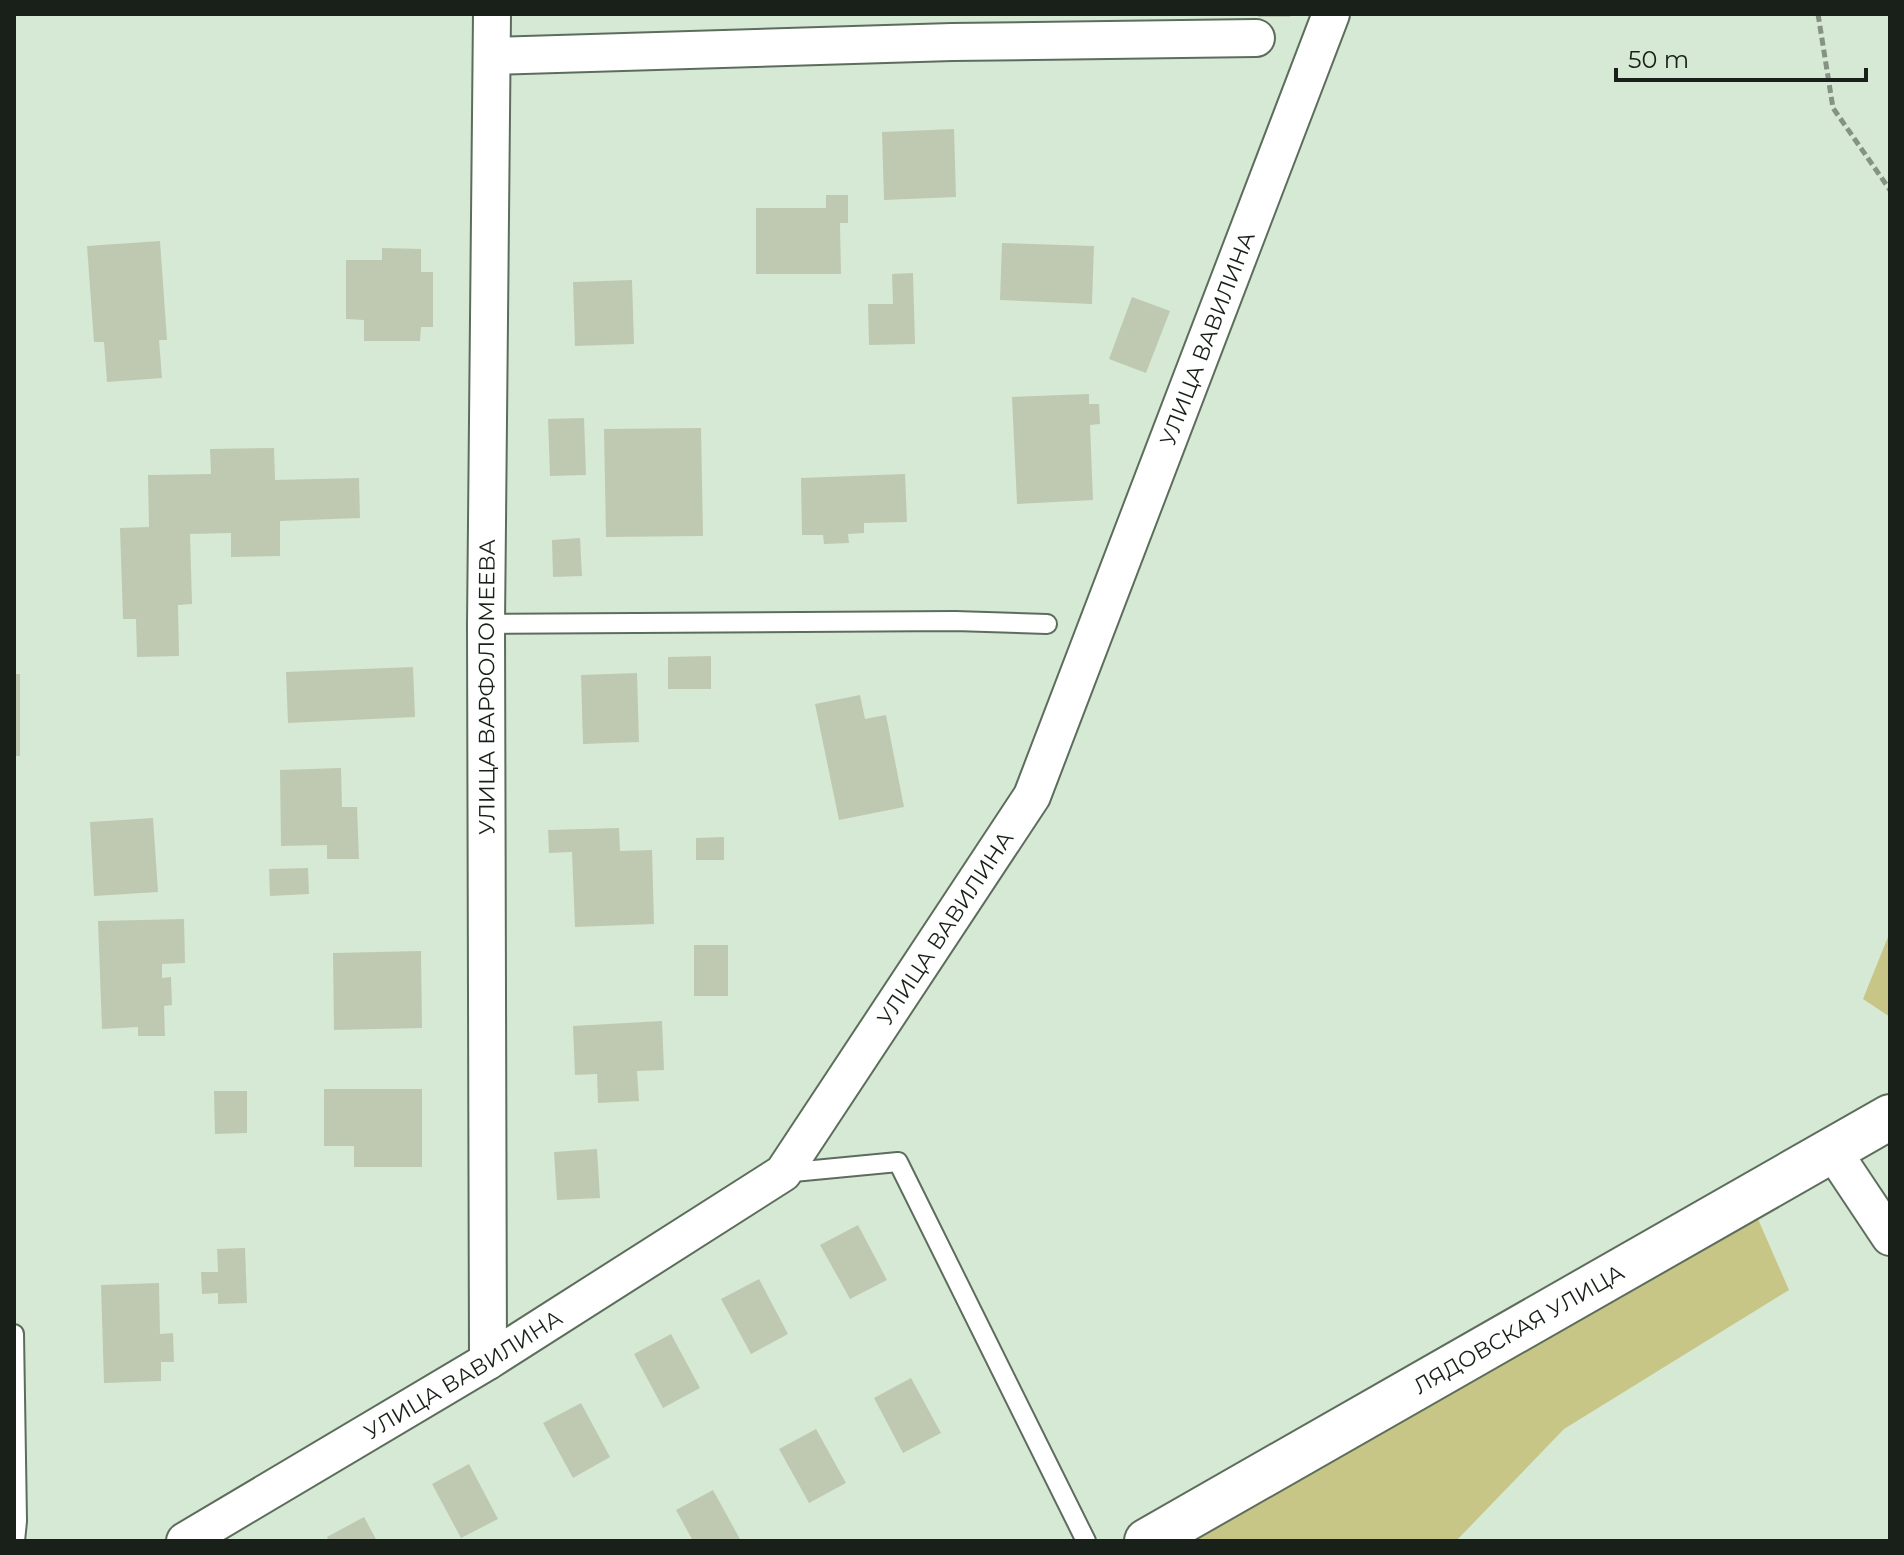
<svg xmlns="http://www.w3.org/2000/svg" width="1904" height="1555" font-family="Montserrat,sans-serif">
<rect width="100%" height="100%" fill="#d6e9d5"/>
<path fill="#c7c687" d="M1890,932V1017L1863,999Z
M1758,1219L1789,1290L1564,1429L1456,1541H1185Z"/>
<path fill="#bfc9b1" d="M1258,14H1291L1290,17H1258Z
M954,129L956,197L884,200L882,132Z
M826,195H848V223H840L841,274H756V208H826Z
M160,241L167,340H159L162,378L107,382L104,342H94L87,246Z
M1002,243L1094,246L1092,304L1000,300Z
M382,248L421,249V272H433V327H421L420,341H364V320L346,319V260H382Z
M913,273L915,344L869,345L868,304H893L892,274Z
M632,280L634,344L575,346L573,282Z
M1132,297L1170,311L1146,373L1109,359Z
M1089,394V404H1099L1100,424L1090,425L1093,500L1017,504L1012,397Z
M584,418L586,475L550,476L548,419Z
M701,428L703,536L606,537L604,429Z
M274,448L275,480L359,478L360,518L280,521V556L231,557V533L190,534L192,604L178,605L179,656L137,657L136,619H123L120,528L149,527L148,475L211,474L210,449Z
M905,474L907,522L864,523V533L848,534L849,543L824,544L823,535H802L801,478Z
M580,538L582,576L553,577L552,540Z
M711,656V689H668V657Z
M413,667L415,717L288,723L286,672Z
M637,673L639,742L583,744L581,675Z
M14,674H20V756H14Z
M860,695L865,719L886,715L904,807L839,820L815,704Z
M341,768L342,807H357L359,859H327V845L281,846L280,770Z
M153,818L158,892L94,896L90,822Z
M619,828L620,851L652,850L654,924L575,927L572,852L549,853L548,830Z
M724,837V860H696V838Z
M308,868L309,894L270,896L269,869Z
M184,919L185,963L162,964V978L171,977L172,1005L164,1006L165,1036H138V1027L102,1029L98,921Z
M694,945H728V996H694Z
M421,951L422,1028L334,1030L333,953Z
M662,1021L664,1070L637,1071L639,1101L598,1103L597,1074L575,1075L573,1026Z
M324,1089H422V1167H354V1146H324Z
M214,1091H247V1133L215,1134Z
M597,1149L600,1198L557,1200L554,1152Z
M858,1225L887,1280L850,1299L820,1245Z
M245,1248L247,1303L218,1304V1293L202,1294L201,1272H218L217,1249Z
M759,1279L788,1334L751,1354L721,1299Z
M159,1283L160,1334L173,1333L174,1362H161V1381L104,1383L101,1285Z
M671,1334L700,1388L663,1408L634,1354Z
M911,1378L941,1433L903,1453L874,1398Z
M581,1403L610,1457L573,1478L543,1423Z
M816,1429L846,1483L809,1503L779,1449Z
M469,1464L498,1519L461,1538L432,1484Z
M713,1490L741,1541H693L676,1510Z
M364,1517L377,1541H329L327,1537Z"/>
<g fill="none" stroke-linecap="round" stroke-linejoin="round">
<defs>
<path id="service" d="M486,624L955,621L1047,624
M783,1173L898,1162L1086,1541
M14,1334L17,1521L15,1541"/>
<g id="minor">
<path d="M492,56L952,42L1256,38"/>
<path d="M1832,1150L1890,1237"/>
<path id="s1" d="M488,1361L486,624L492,14"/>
<path id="s2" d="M185,1541L488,1361L783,1173L1032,796L1331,14"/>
</g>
<g id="secondary">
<path id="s3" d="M1147,1541L1890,1117"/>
</g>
</defs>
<use href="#service" stroke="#5c6d5c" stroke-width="22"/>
<use href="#minor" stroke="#5c6d5c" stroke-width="40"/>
<use href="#secondary" stroke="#5c6d5c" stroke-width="48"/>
<path stroke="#859384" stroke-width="5" stroke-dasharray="8 4" stroke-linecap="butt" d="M1818,14L1833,108L1890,190"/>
<use href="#service" stroke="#fff" stroke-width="18"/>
<use href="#minor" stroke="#fff" stroke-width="36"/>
<use href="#secondary" stroke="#fff" stroke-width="44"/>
</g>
<g text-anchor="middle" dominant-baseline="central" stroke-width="6" stroke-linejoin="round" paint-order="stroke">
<g font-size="22" fill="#192019" stroke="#d6e9d5">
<text stroke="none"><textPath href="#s2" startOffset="1644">УЛИЦА ВАВИЛИНА</textPath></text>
<text stroke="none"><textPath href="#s1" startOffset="674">УЛИЦА ВАРФОЛОМЕЕВА</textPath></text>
<text stroke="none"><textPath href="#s2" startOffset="996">УЛИЦА ВАВИЛИНА</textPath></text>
<text stroke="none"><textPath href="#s3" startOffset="428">ЛЯДОВСКАЯ УЛИЦА</textPath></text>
<text stroke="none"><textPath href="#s2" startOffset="324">УЛИЦА ВАВИЛИНА</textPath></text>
</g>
</g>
<rect width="1904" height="1555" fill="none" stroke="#192019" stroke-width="32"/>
<path d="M1616 68v12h250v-12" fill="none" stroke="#192019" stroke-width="4"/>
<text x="1628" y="68" font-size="24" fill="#192019" stroke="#d6e9d5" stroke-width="6" paint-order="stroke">50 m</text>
</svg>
